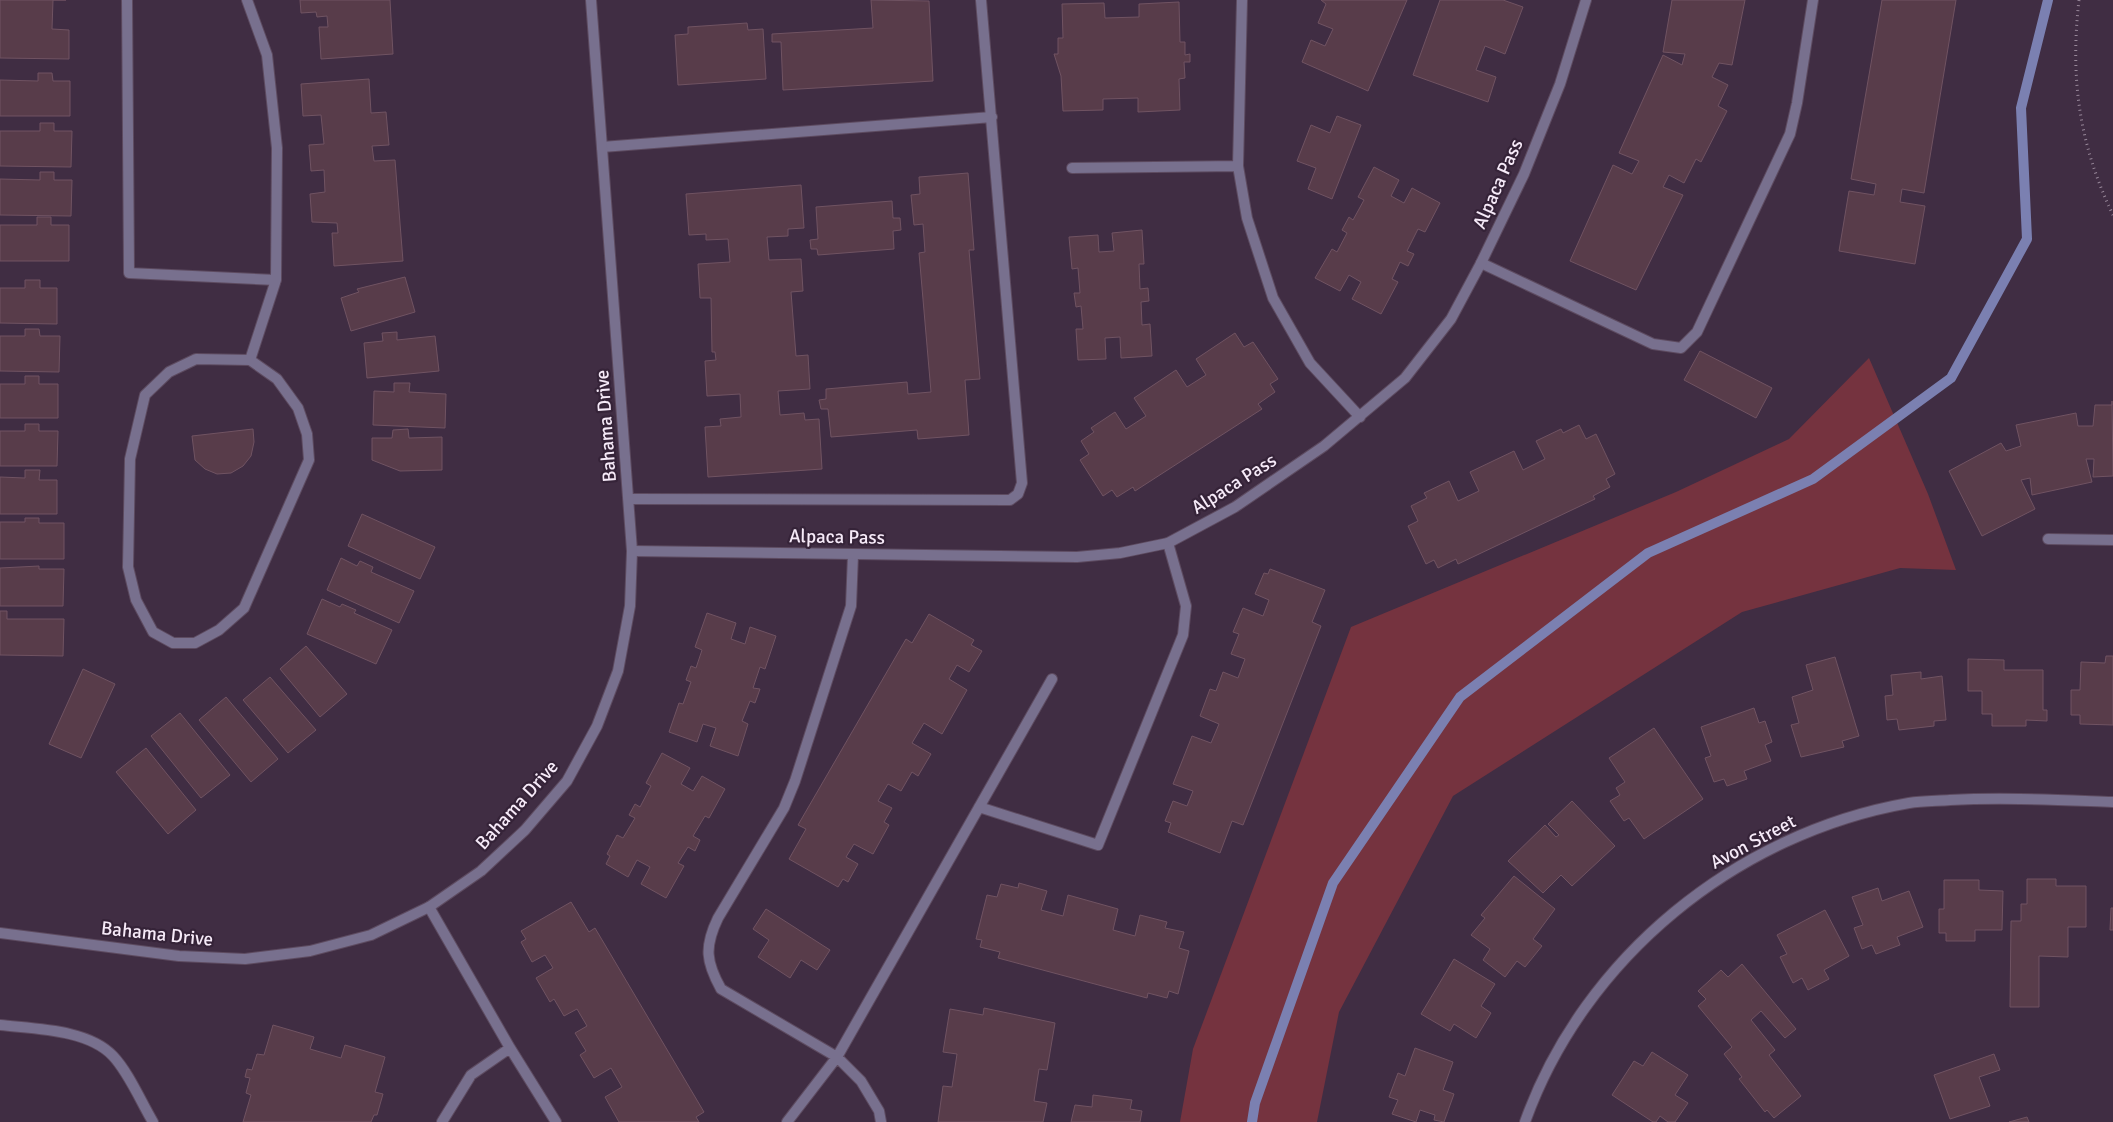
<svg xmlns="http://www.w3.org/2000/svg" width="2113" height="1122" font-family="Signika,sans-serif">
<rect width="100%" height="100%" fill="#402d43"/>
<path fill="#75333f" d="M1869,358L1928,494L1956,570L1900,568L1742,612L1453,796L1339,1012L1317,1122H1180L1193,1049L1351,627L1676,492L1789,439Z"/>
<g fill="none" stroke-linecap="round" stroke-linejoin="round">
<path stroke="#7b80b1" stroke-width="10" d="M1252,1122L1255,1103L1333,883L1460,697L1648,553L1813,479L1951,378L2027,239L2021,108L2048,0"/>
</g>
<path fill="#583c4a" stroke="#705362" d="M0,0H66H53L52,29L69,30V59L0,58Z
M300,0H390L393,54L321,59L319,27H328L327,16L317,17L316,12L301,13Z
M871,0L929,1L933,81L783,90L781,42H772V34L873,28Z
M1321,0H1407L1368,91L1302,62L1311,40L1325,46L1333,29L1318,23L1326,4Z
M1440,0H1503L1523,7L1505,54L1485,46L1476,70L1496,77L1488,102L1413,75Z
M1672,0H1745L1732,65L1719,63L1712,77L1728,85L1718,106L1727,111L1701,162L1696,159L1684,183L1669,175L1663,187L1683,195L1636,290L1570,261L1613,165L1632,174L1639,161L1619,153L1663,55L1682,65L1685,54L1663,52Z
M1882,0H1956L1924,193L1902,189L1900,202L1925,206L1915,264L1839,251L1849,191L1874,195L1876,184L1851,179Z
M1179,2L1180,42H1185V55L1190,54V62H1184L1185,78L1179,79L1180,110L1138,112V98L1103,99V110L1063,111L1061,76L1054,54H1058V38H1063L1062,4L1104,3L1105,18L1139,17V4Z
M747,23L748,30L763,29L766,79L678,85L675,35L688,34V27Z
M38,73H52L53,81H70V116H0V80L38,81Z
M369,79L371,113L386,112L389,145L372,146L374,161L395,160L403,261L334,266L332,233H338L337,223L312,222L310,194L325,192L324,170L311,171L309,145L324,144L321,115L303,116L301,84Z
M1337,116L1361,125L1332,199L1308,189L1316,168L1297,161L1311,125L1330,133Z
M40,123H54V131H72L71,167L0,166V131H40Z
M1374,167L1399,180L1391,196L1404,203L1412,188L1440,203L1425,232L1418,229L1407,251L1414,254L1408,266L1400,262L1392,279L1398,282L1381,314L1352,299L1361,282L1349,275L1340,291L1315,278L1332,249L1337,252L1347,233L1342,230L1349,217L1353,220L1364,200L1358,197Z
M40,172H54V180H72L71,216L0,215V179L40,180Z
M968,173L974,250H969L980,379L965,380L969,435L918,439L917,430L831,437L828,409H821L819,400L826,399V389L907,382L908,394L931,392L919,253L925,252L923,224L914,225L911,195L920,194L919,177Z
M801,185L804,228L788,229V236L767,237L769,260L801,259L803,291L791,292L796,356L808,355L810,389L778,391L780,415L804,413L805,420L819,419L822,469L708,477L705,427L721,426L720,419L741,417L740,394L707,396L705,361L716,360L715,352H712L711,298H700L698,264L730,262L728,239L706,240V234L689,235L686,194Z
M892,201L893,218H900L901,230L893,231L894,249L818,255L817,249H811L810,240L818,239L816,207Z
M37,217H51V225H69V261H0V225H37Z
M1142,230L1144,264H1139L1140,289L1148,288L1149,301L1141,302L1142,325L1150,324L1152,356L1121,358L1120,337L1105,338L1106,359L1078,360L1076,329H1083L1081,306L1076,307L1074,293H1080L1078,268L1072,269L1069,237L1098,235L1099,252L1114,251L1112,233Z
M405,277L415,312L351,331L341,298L359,292L357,289Z
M25,280H40V288H57V324L0,323V288H25Z
M25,329H39L40,336H60L59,372L0,371V336H25Z
M397,332V340L435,336L439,371L367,378L364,343L383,341L382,333Z
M1235,333L1244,347L1253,342L1278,379L1270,384L1275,392L1258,404L1262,409L1135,491L1133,487L1117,497L1112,490L1103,496L1080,460L1089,454L1081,441L1094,432L1091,428L1115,412L1126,429L1146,416L1134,398L1176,370L1187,387L1206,375L1196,359Z
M1700,351L1772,388L1756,418L1684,380Z
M25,376H39V384H58V418H0V384H25Z
M394,383H410L409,392L446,394L445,428L373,425L374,391L394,392Z
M2112,401L2113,476L2093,477L2094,459H2086L2092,482L2032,495L2030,478L2021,480L2035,509L1982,536L1949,471L2001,443L2006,451L2021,446L2016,425L2076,413L2078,426H2093L2095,405H2112Z
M25,424H39V431H58L57,466H0V431H25Z
M1579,425L1586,439L1596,434L1615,474L1606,479L1610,487L1593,496L1595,499L1458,564L1456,559L1438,568L1434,560L1426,564L1408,526L1418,521L1411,506L1427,498L1424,493L1449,481L1458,501L1479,491L1470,472L1514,451L1523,470L1545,459L1536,441L1561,429L1563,433Z
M253,429L254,442L251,456L243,466L231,473L217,474L205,469L195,460L192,436Z
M408,429L409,438L442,437V470L400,471L372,460V438H392L393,430Z
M25,470H40L39,480H57V514H0V477L25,478Z
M362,514L435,547L420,579L348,546Z
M25,518H39V523H64V559H0V522H25Z
M341,558L357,566L360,561L373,567L371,572L414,591L399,623L327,590Z
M39,566V569H64L63,606H0V568Z
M1270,569L1325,590L1312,622L1321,626L1243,825L1232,821L1220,853L1168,832L1171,823L1165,821L1173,801L1187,806L1193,791L1173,784L1192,736L1211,743L1219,724L1200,716L1210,689L1216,691L1223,672L1238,678L1245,659L1231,654L1239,634L1233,632L1243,608L1263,616L1269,600L1255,594L1264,573L1268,574Z
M322,599L340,607L342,604L356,610L354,613L392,630L376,664L307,634Z
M0,611H7V619H64L63,656L0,655Z
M707,613L736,623L731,639L745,644L750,627L776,636L765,669L760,667L753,688L760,689L755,703L750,701L742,721L748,724L738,756L710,746L716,728L703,724L697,742L669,732L679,703L683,704L691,682L686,680L691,666L696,668L702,650L695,647Z
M929,614L974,640L971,645L982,651L969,672L957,665L949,679L967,690L942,734L924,723L912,743L931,754L918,776L912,772L901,791L888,784L878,801L892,808L884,822L889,825L873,854L854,844L846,857L858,864L848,882L843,879L838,887L789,859L806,829L798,825L906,639L912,643Z
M306,646L347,694L320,717L280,669Z
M2106,656H2113V725L2080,724V715H2071V690H2080L2081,662L2105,663Z
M1835,657L1859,736L1842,741L1844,747L1801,757L1791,725L1799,723L1792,697L1813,690L1806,665Z
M1968,659L2004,660V670H2043V710H2047V721L2026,720V726H1992V714H1982V691H1968Z
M83,669L115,684L81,758L49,744Z
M1921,672V679L1942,676L1946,720L1934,721V726L1899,730L1897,719L1887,720L1885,696L1893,695L1891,675Z
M270,677L316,730L288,753L243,700Z
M226,697L278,759L251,782L199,720Z
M1754,708L1759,723L1765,721L1772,742L1765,745L1771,761L1744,771L1747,779L1727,786L1724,779L1714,782L1705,758L1711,756L1701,727Z
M180,713L230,775L201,798L151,736Z
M1654,728L1703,799L1644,839L1629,818L1624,821L1610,801L1620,795L1616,788L1625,782L1609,758Z
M146,748L196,810L168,834L116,772Z
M662,753L690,768L681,784L693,791L702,776L725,789L709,818L705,816L693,836L700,840L695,851L688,847L678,863L684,866L666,898L641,884L650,867L637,860L628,877L606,864L610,856L607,854L617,835L623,838L635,818L629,815L635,804L640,807L651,786L646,783Z
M1572,801L1615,846L1572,886L1561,875L1543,893L1508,861L1545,825L1556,837L1559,835L1548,824Z
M1514,876L1555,909L1533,939L1542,946L1525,967L1517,961L1505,977L1483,960L1490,949L1471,935L1485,918L1481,915Z
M2027,879H2056V886H2086V927H2068V957L2039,956V1007H2010L2011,921H2021V904H2027Z
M1944,880H1979V890L2003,891L2002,930H1975V941H1946V933H1939V909H1944Z
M1019,883L1047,891L1041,910L1063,916L1068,895L1118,909L1113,930L1135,936L1140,915L1167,922L1165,928L1184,932L1179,948L1189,951L1178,994L1169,991L1167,998L1148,993L1147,998L998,958L1000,952L980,947L982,940L976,939L987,895L997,897L1001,884L1018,888Z
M1878,888L1882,901L1909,891L1923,927L1897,937L1900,945L1876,954L1872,945L1862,949L1854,928L1863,925L1852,897Z
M571,902L589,932L595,928L704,1112L696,1117L699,1122H619L605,1097L622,1087L611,1068L594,1078L580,1055L586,1051L575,1033L587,1026L577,1009L564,1016L554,999L550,1002L536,978L553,968L545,955L532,962L521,942L526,939L521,931Z
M2111,908H2113V930H2110Z
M766,909L830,950L817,970L801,960L790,978L758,957L769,940L753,929Z
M1825,910L1849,956L1824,970L1829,979L1808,990L1802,978L1793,983L1780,957L1787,954L1777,935Z
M1454,959L1495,984L1481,1006L1491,1013L1476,1038L1454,1024L1450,1031L1421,1014Z
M1742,964L1796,1029L1785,1038L1761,1011L1751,1020L1775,1050L1769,1055L1801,1096L1774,1118L1767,1110L1765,1112L1739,1079L1742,1077L1724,1054L1732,1047L1698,1006L1706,999L1698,991L1721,970L1728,977Z
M984,1008L1055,1023L1047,1070L1039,1069L1034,1101L1047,1103L1043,1122H938L943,1086L952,1087L957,1054L943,1052L950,1009L983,1015Z
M273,1025L314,1037L310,1049L341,1058L345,1045L385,1057L375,1092L383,1094L377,1115H374L371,1122H243L251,1095L246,1093L250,1078L245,1077L247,1069L252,1070L257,1054L264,1055Z
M1415,1048L1453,1062L1443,1090L1454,1094L1444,1122L1434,1120L1435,1115L1420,1110L1416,1122L1392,1114L1398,1100L1389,1097L1398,1073L1405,1076Z
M1652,1052L1688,1075L1675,1095L1688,1103L1675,1122H1668L1660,1116L1656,1122H1653L1612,1095L1634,1061L1643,1066Z
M1994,1054L2000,1070L1979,1077L1990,1106L1950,1119L1934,1075Z
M1093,1095L1132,1100L1130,1109L1142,1111L1140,1122H1071L1075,1105L1092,1107Z
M2027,1117L2029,1122H2009Z"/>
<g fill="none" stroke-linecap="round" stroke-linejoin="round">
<defs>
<path id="service" d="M127,0L129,273L276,280
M247,0L267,55L277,148L276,280L250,360
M1242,0L1238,166L1247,218L1273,298L1310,363L1360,417
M602,147L992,117
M1072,168L1238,166
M1481,263L1653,344L1681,348L1697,332L1790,134L1797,103L1813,0
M196,359L250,360L277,379L298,408L307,434L309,460L244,608L219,630L195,643H173L153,632L136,600L128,567L130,459L145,395L169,372Z
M629,499L1010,500L1018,494L1022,483L981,0
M2048,539L2113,540
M853,555L851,606L795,781L784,808L718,918C704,947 706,962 721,989L837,1057L861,1081L879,1111L881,1122
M979,807L1098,845L1183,635L1186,606L1168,543
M429,907L510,1048L556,1122
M0,1025C34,1029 88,1029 113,1056C129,1073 141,1102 153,1122
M442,1122L471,1075L510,1048
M787,1122L837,1057L1052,679"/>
<path id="minor" d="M632,551L1077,557L1120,553L1168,543L1235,507L1324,446L1405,378L1451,319L1481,263L1524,174L1560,84L1586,0
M1525,1122C1584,957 1737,833 1909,803C1922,801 1937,801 1950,800C2004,797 2059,800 2113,802"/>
<path id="tertiary" d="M0,933L179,956L245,959L310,951L371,935L429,907L481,871L525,830L567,781L597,726L618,671L630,606L632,551L591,0"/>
</defs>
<use href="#service" stroke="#5d4b60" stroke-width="12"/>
<use href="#minor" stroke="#5d4b60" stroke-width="12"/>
<use href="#tertiary" stroke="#5d4b60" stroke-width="12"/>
<path stroke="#978799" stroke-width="3" stroke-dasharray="1 4" stroke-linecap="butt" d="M2079,0C2070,78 2079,144 2113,215"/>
<use href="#service" stroke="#78708e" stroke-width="10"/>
<use href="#minor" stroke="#78708e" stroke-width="10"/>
<use href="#tertiary" stroke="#78708e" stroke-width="10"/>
</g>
<g text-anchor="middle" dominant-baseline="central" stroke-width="4.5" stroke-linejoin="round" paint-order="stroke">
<g font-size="19" fill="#f6eaf8" stroke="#352338">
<text transform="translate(1498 184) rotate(-66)">Alpaca Pass</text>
<text transform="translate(606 426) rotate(-94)">Bahama Drive</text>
<text transform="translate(1234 484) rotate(-32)">Alpaca Pass</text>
<text transform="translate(837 537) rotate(1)">Alpaca Pass</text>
<text transform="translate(517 805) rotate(-48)">Bahama Drive</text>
<text transform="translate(1753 842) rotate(-28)">Avon Street</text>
<text transform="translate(157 934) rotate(6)">Bahama Drive</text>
</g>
</g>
</svg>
